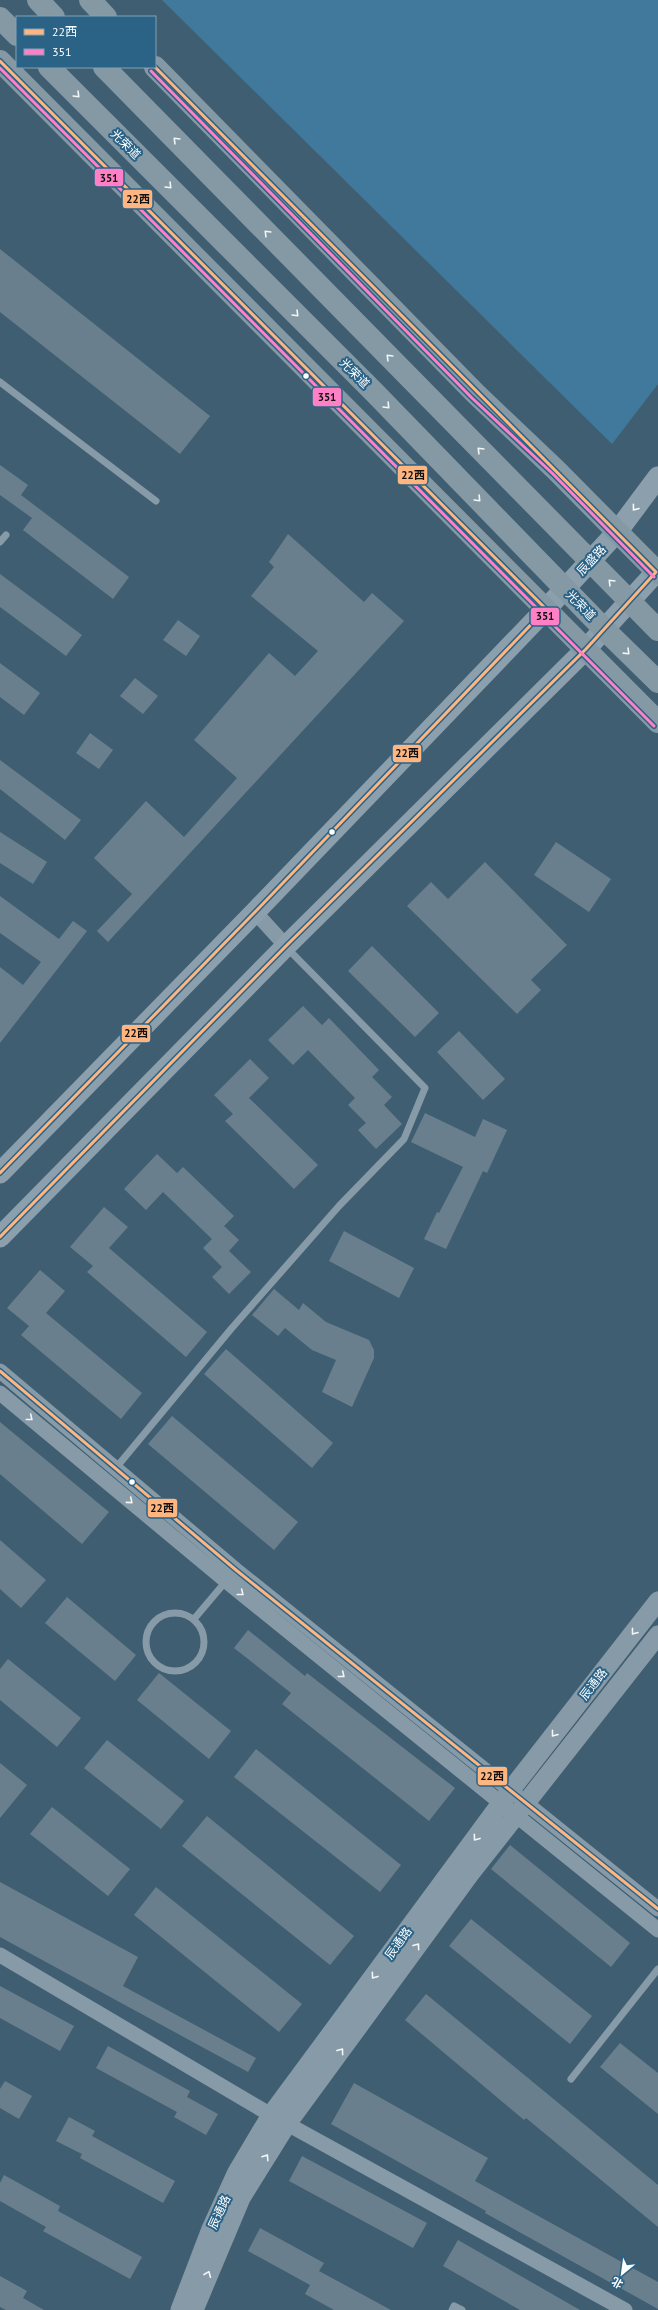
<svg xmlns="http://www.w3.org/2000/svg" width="658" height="2310" font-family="'PT Sans','Noto Sans SC',sans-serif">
<rect width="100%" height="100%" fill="#405e71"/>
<path fill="#40799b" d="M162,0H658V384L612,444Z"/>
<path fill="#697f8d" d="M0,249L210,416L180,454L0,312Z
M0,465L28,485L21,495L129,577L113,599L23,530L32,518L0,495Z
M288,534L364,602L372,593L404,621L108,942L97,931L132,894L94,858L146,801L184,837L237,778L194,740L269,653L295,676L318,651L251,596L274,567L269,562Z
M0,574L82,635L66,656L0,607Z
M178,620L200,636L186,656L163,640Z
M0,663L40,693L24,715L0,697Z
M135,678L158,696L143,714L120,696Z
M90,733L113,750L99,769L76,753Z
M0,760L81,820L65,840L0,789Z
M0,832L47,862L33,884L0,863Z
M556,842L611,879L589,912L534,875Z
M485,862L567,945L531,980L541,990L517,1014L407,906L431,882L448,899Z
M0,896L59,939L73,921L87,931L0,1043V967L23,985L41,962L0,933Z
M372,946L439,1013L415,1037L348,971Z
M303,1006L322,1025L329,1018L379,1070L372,1077L392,1097L384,1105L402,1124L376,1149L358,1130L366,1123L348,1105L355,1098L308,1050L293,1065L268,1040Z
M459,1031L505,1079L483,1100L437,1052Z
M250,1059L269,1078L249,1098L318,1165L294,1189L225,1121L233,1114L214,1095Z
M425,1113L475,1137L483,1119L507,1130L487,1173L483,1171L446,1249L424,1239L437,1212L439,1213L463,1167L411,1142Z
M157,1154L177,1173L183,1167L234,1216L224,1226L239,1240L229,1251L251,1272L229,1294L212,1277L222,1267L203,1248L212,1239L163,1192L146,1210L124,1189Z
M104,1207L128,1227L109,1248L207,1332L186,1357L87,1272L93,1266L70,1247Z
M344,1231L414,1268L399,1298L329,1261Z
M40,1270L65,1291L46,1313L142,1393L121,1419L21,1335L29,1326L7,1308Z
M274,1289L299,1310L303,1303L326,1322L369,1340L374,1350V1358L352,1407L322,1392L336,1360L312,1350L285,1328L278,1336L252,1315Z
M226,1349L333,1443L312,1468L204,1374Z
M172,1416L298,1522L274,1550L148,1444Z
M0,1422L109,1512L82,1544L0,1474Z
M0,1540L46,1580L21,1608L0,1589Z
M67,1597L136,1655L115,1681L45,1623Z
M248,1630L305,1676L307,1673L455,1788L429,1821L282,1704L291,1693L234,1648Z
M8,1659L81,1718L57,1747L0,1700V1669Z
M159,1673L231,1731L209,1759L137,1700Z
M107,1740L184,1801L161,1829L84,1768Z
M256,1749L401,1865L380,1892L234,1777Z
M0,1763L27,1785L0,1818Z
M52,1807L130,1869L108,1896L30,1834Z
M207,1816L354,1936L330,1965L182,1846Z
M510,1845L630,1943L611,1967L491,1869Z
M0,1882L138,1957L123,1986L256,2058L248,2072L0,1937Z
M156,1887L302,2004L279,2032L134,1915Z
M471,1919L592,2016L570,2044L449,1946Z
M0,1986L74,2026L60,2051L0,2018Z
M426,1994L658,2185V2227L526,2118L524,2120L405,2020Z
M620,2043L658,2073V2114L600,2067Z
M108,2046L190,2091L187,2097L218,2114L206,2135L174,2117L177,2112L96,2068Z
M5,2081L32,2096L19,2119L0,2108V2089Z
M354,2083L488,2158L475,2181L658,2282V2309L485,2213L486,2211L331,2124Z
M69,2117L95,2131L92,2136L175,2181L163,2203L80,2158L82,2154L56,2141Z
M302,2156L427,2223L413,2248L289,2181Z
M4,2175L60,2206L58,2211L142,2257L130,2279L43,2231L46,2227L0,2201V2183Z
M260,2228L324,2263L319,2271L391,2310H334L305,2294L310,2285L248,2251Z
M458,2240L580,2310H520L443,2266Z
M0,2276L27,2291L23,2298L44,2310H6L0,2307Z"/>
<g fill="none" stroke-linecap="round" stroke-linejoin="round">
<path stroke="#879aa7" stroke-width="7" d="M0,382L156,501
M0,542L6,535
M115,1469L231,1329L339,1206L404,1139L425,1088L286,947
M146 1642a29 29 0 1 1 58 0a29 29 0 1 1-58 0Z
M194,1619L227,1580
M571,2079L658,1969
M452,2310L454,2306L462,2310"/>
<path stroke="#879aa7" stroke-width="15" d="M255,912L286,946
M0,1371L236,1570L658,1909
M0,1393L226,1581L658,1930
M0,1955L271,2115L625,2310"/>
<path stroke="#879aa7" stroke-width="19" d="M180,2310L211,2229L237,2172L271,2115L510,1791L658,1601
M194,2310L241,2198L287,2124L470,1874L658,1635"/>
<path stroke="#8c9fac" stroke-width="21" d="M0,1173L255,912L546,609L617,532L658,477
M0,1237L286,946L586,649L658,570"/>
<path stroke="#8599a4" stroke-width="22" d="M38,0L54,17
M90,0L106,17
M0,18L17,35
M0,61L658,722
M49,67L372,390L605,630L658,682
M104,67L658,630
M155,67L476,394L556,470L658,573"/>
<defs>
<path id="bus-1" d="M0,61L546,609L255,912L0,1173
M0,1237L286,946L586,649L656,572L155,67
M0,1371L236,1570L658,1909"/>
<path id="bus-2" d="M0,68L654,726
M151,71L472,398L553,474L654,577"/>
</defs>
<use href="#bus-1" stroke="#2b6386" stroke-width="6"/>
<use href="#bus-2" stroke="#2b6386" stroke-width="6"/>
<use href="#bus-1" stroke="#ffb580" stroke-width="3"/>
<use href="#bus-2" stroke="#ff80c5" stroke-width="3"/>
</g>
<defs><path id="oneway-chevron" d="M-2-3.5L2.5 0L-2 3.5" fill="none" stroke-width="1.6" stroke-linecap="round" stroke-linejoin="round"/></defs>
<g stroke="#f3f5f6">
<use href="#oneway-chevron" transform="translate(77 95) rotate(45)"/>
<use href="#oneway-chevron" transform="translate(176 140) rotate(-135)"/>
<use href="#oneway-chevron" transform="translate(169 186) rotate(45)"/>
<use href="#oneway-chevron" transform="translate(267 233) rotate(-135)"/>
<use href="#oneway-chevron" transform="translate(296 314) rotate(45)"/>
<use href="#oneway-chevron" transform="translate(389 357) rotate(-135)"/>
<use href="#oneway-chevron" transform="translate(387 406) rotate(46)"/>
<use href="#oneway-chevron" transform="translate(480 450) rotate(-135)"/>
<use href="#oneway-chevron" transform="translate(478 499) rotate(46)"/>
<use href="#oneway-chevron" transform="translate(611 582) rotate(-135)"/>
<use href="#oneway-chevron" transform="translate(627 652) rotate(44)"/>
<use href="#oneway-chevron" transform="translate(30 1418) rotate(39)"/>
<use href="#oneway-chevron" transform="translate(130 1501) rotate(40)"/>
<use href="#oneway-chevron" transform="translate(241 1593) rotate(39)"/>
<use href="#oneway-chevron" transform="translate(634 1632) rotate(128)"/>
<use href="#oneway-chevron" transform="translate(342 1675) rotate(39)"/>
<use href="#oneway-chevron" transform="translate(554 1734) rotate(128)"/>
<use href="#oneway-chevron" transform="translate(476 1838) rotate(126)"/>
<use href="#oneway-chevron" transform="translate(417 1946) rotate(-54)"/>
<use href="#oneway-chevron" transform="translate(374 1976) rotate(126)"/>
<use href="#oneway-chevron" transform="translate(341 2051) rotate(-54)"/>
<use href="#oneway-chevron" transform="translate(266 2157) rotate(-57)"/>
<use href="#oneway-chevron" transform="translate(208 2274) rotate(-68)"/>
</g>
<use stroke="#f9fafb" href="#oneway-chevron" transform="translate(635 508) rotate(127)"/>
<g fill="#fff" stroke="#2b6386" stroke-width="1.5">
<circle cx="306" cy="376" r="3.5"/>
<circle cx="332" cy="832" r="3.5"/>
<circle cx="132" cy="1482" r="3.5"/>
</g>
<g text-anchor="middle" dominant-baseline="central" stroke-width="4" stroke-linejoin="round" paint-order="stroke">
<g font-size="12" fill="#fff" stroke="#2b6386">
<text transform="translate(126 144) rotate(45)">光荣道</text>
<text transform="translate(355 373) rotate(45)">光荣道</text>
<text transform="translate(591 560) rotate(-47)">辰盛路</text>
<text transform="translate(581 605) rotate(46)">光荣道</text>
<text transform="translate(593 1684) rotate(-52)">辰通路</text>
<text transform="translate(398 1943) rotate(-54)">辰通路</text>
<text transform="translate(219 2212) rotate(-65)">辰通路</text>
</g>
</g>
<g stroke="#2b6386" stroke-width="1.5">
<rect x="94" y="168" width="30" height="19" rx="4" fill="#ff80c5"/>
<rect x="122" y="189" width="31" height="20" rx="4" fill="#ffb580"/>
<rect x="312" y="387" width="30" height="20" rx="4" fill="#ff80c5"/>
<rect x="397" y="465" width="31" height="20" rx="4" fill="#ffb580"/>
<rect x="530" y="607" width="30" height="19" rx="4" fill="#ff80c5"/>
<rect x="392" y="744" width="30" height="19" rx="4" fill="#ffb580"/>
<rect x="121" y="1024" width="30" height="19" rx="4" fill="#ffb580"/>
<rect x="147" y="1498" width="31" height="20" rx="4" fill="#ffb580"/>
<rect x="477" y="1766" width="31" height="20" rx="4" fill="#ffb580"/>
</g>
<g font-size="11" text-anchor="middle" font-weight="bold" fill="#111">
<text x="109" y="182">351</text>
<text x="138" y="203">22西</text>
<text x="327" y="401">351</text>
<text x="413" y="479">22西</text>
<text x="545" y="620">351</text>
<text x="407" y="757">22西</text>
<text x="136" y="1037">22西</text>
<text x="162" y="1512">22西</text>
<text x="492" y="1780">22西</text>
</g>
<rect x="16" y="16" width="140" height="52" fill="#2b6386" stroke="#80a1b6"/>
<rect x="24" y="29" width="20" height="6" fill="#ffb580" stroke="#80a1b6"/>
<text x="52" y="36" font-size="12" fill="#ffffff">22西</text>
<rect x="24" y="49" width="20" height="6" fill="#ff80c5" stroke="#80a1b6"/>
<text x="52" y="56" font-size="12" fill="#ffffff">351</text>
<g transform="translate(622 2274) rotate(209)" stroke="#2b6386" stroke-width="3" paint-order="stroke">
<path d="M0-3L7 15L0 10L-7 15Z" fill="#ffffff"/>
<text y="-6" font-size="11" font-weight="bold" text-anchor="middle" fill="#ffffff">北</text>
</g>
</svg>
